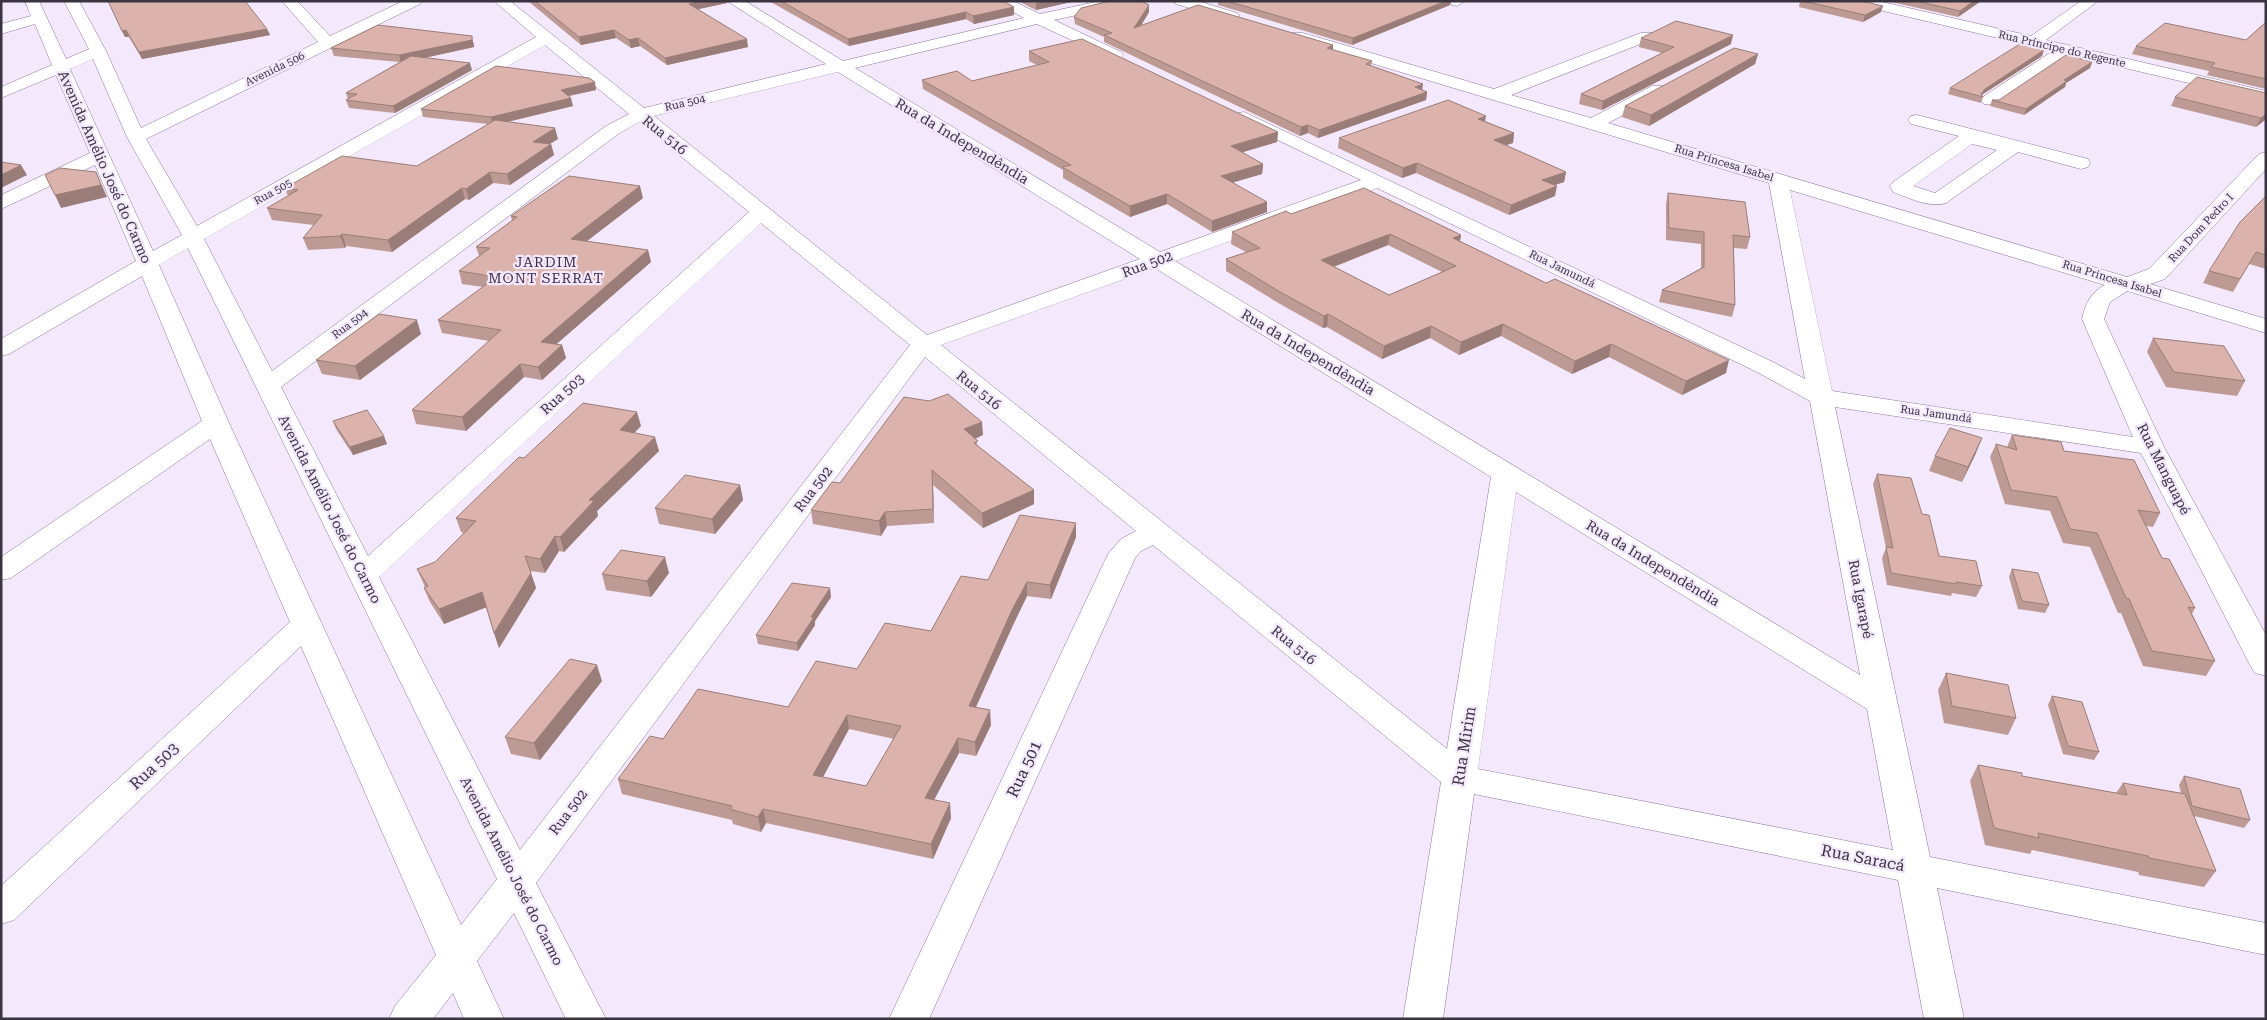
<svg xmlns="http://www.w3.org/2000/svg" width="2267" height="1020" font-family="'Roboto Serif',serif">
<rect width="100%" height="100%" fill="#f3e8fc"/>
<g fill="none" stroke-linecap="round" stroke-linejoin="round">
<defs>
<path id="minor" d="M25,1H39L66,59L89,49L64,1H79L106,51L141,128L318,42L282,1H297L330,36L403,1H422L420,4L146,139L197,226L536,37L494,1H510L644,108L826,64L727,1H745L843,61L1024,18L994,1H1013L1040,14L1100,1H1129L1127,4L1054,20L1121,52L1123,55L1121,58L1115,60L1037,24L855,68L1160,252L1361,180L1238,121L1235,117L1238,113L1244,112L1773,362L1805,379L1769,183L1291,39L1289,36L1291,33H1303L1494,89L1641,33H1653L1655,36L1653,39L1511,95L1591,118L1652,86H1664L1666,90L1664,94L1608,123L2127,277L2149,269L2259,154L2266,152V169L2165,279L2150,284L2266,319V333L2127,291L2110,302L2104,319L2164,447L2266,635V676L2255,673L2250,665L2141,453L1835,407L1930,857L2266,923V955L1937,888L1964,1019H1924L1898,880L1474,794L1443,1019H1403L1441,782L1153,545L1141,551L1135,558L929,1019H889L1108,554L1121,539L1136,531L925,357L536,883L606,1019H566L514,913L477,961L504,1019H464L453,993L433,1019H389L395,1006L436,955L301,646L14,920L1,924V886L290,622L210,439L11,578L1,580V557L202,421L142,276L9,354L1,356V339L136,261L95,165L1,209V195L90,153L56,75L1,98V87L52,65L35,24L1,34V24L31,16ZM545,45L629,114L606,126L272,371L204,239ZM93,59L127,137L182,235L153,251L70,69ZM838,72L1140,259L927,335L654,116ZM639,122L749,212L368,556L281,387L618,134ZM1377,188L1757,372L1810,401L1860,675L1175,261ZM1790,190L2105,285C2091,292 2085,304 2082,319L2133,437L1832,391ZM761,223L910,345L520,850L379,577ZM188,248L497,879L461,925L229,423L159,265ZM1155,268L1491,477L1447,749L941,345ZM1516,492L1867,709L1893,850L1478,769Z
M1174,1H1198L1237,13L1240,16L1237,19L1232,21L1176,4Z
M1449,1H1464V2L1457,6L1452,5Z
M1851,1H1878L2031,36L2081,1H2098L2046,40L2266,91V101L2069,55L1996,104H1984L1981,100L1984,96L2053,51L1858,5Z
M1917,115L2088,159L2090,163L2088,167L2081,169L2018,152L1946,203C1928,208 1910,198 1893,192L1890,186L1893,182L1959,136L1911,124L1908,120L1911,116ZM1972,144L1997,150L1935,193L1913,186Z"/>
</defs>
<use href="#minor" stroke="#897897" stroke-width="1"/>
<use href="#minor" fill="#fff" fill-rule="evenodd"/>
</g>
<path fill="#bd9a94" fill-rule="evenodd" d="M108,1L267,29L270,35L142,59L129,37H125Z
M528,1H727V3L698,9L748,47L667,65L640,46L631,48L616,38L581,45Z
M769,1H1003L1014,15L974,24L966,19L849,46Z
M1018,1H1075L1036,10Z
M1218,1H1451L1450,5L1352,45L1218,5Z
M1800,1H1861L1881,12L1863,22L1799,7Z
M1887,1H1981L1958,17Z
M1149,12L1141,26L1333,50L1372,61L1371,66L1427,92L1426,100L1318,138L1308,133L1300,136L1104,42V37L1075,24L1074,17Z
M2266,22V89L2207,75L2209,71L2132,54L2136,46L2246,40Z
M1641,38L1731,44L1602,110L1579,104L1581,94L1662,53L1639,47Z
M474,43V47L424,58L472,70L395,113L349,108L346,100L348,99L346,93L400,62L334,56L331,48Z
M1029,51L1278,132L1277,142L1242,152L1263,164L1262,174L1233,182L1267,212L1212,232L1167,204L1130,217L1063,178V170L923,89L922,80L972,81L1037,65L1029,61Z
M1758,54L1755,64L1649,126L1622,117L1625,106Z
M2042,56L1983,94L1982,96L1983,97L1981,103L1948,94L1950,88Z
M2092,62L2090,68L2066,83L2065,87L2024,115L1990,106L1992,100H1999Z
M596,90L569,96L573,106L508,122L558,139L550,144H551L554,155L510,185L493,183L469,200L465,199L392,252L346,246L345,248L308,250L303,238L314,225L272,220L267,208L288,196L285,188L417,166L488,124L423,117L421,109Z
M2175,97L2266,119L2256,127L2171,106Z
M1485,121L1514,133L1513,143L1505,145L1566,172L1564,182L1554,185L1555,196L1509,215L1416,173L1402,178L1338,148L1339,138Z
M1668,193L1750,237L1747,249L1734,248L1735,305L1732,317L1659,302L1662,290L1701,268V244L1666,240V204Z
M2266,196V269L2249,264L2233,292L2203,283L2209,271Z
M643,198L587,241L648,250L651,262L556,344L562,345L566,358L542,380L524,377L466,431L416,424L412,410L489,341L442,333L438,320L483,287L462,284L459,271L479,256L476,247L512,221L511,216Z
M1291,214L1461,235L1460,241L1726,373L1682,395L1609,357L1572,374L1501,336L1459,355L1430,338L1382,359L1327,327L1323,328L1280,304L1226,271V259L1246,252L1231,244L1232,232ZM1388,245L1442,272L1389,295L1334,267Z
M421,334L360,380L322,374L316,360Z
M2153,338L2245,381L2237,396L2166,387L2147,352Z
M333,421L387,444L353,455L336,429Z
M641,426L634,433L659,451L597,511L598,516L564,552L559,551L545,573L530,571L536,588L499,648L486,607L444,624L430,602L424,588L425,587L417,569L435,562L464,533L461,532L456,518L524,458Z
M983,435L975,439L978,446L1034,490V504L983,528L933,485L934,523L887,526L881,536L813,524L811,510L840,483Z
M2012,435L2064,451L2160,513L2153,527L2146,526L2162,558L2195,608L2192,614L2215,661L2206,676L2143,666L2121,613H2118L2090,547L2063,543L2050,511L2005,504L1990,457L1996,444L2007,447Z
M1976,453L1962,482L1929,471L1935,456Z
M1877,474L1922,514L1939,556L1982,586L1976,597L1952,593L1951,596L1887,585L1882,558L1886,548L1873,484Z
M740,485L743,500L715,534L659,524L655,508Z
M1076,537L1051,599L1027,596L1013,625L976,707L991,725L976,756L959,753L934,800L951,818L933,859L766,823L761,832L733,824L732,820L622,794L618,779L663,739L788,707L857,669L931,631L988,580ZM849,729L894,739L866,786L823,777Z
M2012,569L2049,605L2045,613L2018,609L2009,577Z
M669,573L651,597L606,590L602,574Z
M831,597L815,621V625L798,651L758,644L756,635Z
M1946,673L2016,718L2008,735L1944,723L1938,690Z
M602,681L540,760L511,754L505,737Z
M2052,696L2099,752L2094,760L2063,754L2048,705Z
M1978,765L2022,776L2116,793L2123,783L2181,793L2179,785L2184,776L2250,820L2244,828L2194,816L2216,871L2204,887L2139,875L2138,872L2032,850L2030,854L1985,845L1970,781Z"/>
<path fill="#9a7d78" d="M700,1H727V3L690,11L689,4Z
M1042,1H1076L1036,10V3Z
M1446,1H1451L1450,5L1352,45L1353,38Z
M1974,1H1981L1958,17L1960,11Z
M1149,5V12L1134,36V28Z
M1883,6L1881,12L1863,22L1865,15Z
M1014,7V15L974,24L973,16Z
M966,12V19L849,46L848,39Z
M267,29L270,35L142,59L139,52Z
M126,30L129,37H125L122,31Z
M614,30L616,38L581,45L579,37Z
M1733,35L1731,44L1602,110L1603,101Z
M472,36L474,47L401,63L399,55Z
M638,38L640,46L631,48L629,40Z
M747,39L748,47L667,65L665,58Z
M1333,45V53L1327,48Z
M2044,50L2042,56L1983,94L1981,97V94L1985,89Z
M1758,54L1755,64L1649,126L1651,115Z
M2092,62L2090,68L2066,83L2065,87L2024,115L2026,109L2064,80Z
M470,63L472,70L395,113L393,106Z
M595,82L596,90L563,97L561,90Z
M1423,84L1422,92L1415,87Z
M1427,92L1426,100L1318,138L1319,130Z
M571,98L573,106L493,125L491,117Z
M2266,114V119L2256,127L2261,118Z
M1486,116L1484,126L1478,119Z
M1308,125V133L1300,136L1301,127Z
M555,128L558,139L536,152L533,142Z
M1278,132L1277,142L1230,156L1231,146Z
M1514,133L1513,143L1492,150L1494,140Z
M551,144L554,155L510,185L507,174Z
M1417,163L1416,173L1402,178L1403,168Z
M1263,164L1262,174L1221,186V176Z
M21,165L27,175L1,188V175Z
M96,172L107,197L61,208L55,195Z
M490,172L493,183L469,200L466,189Z
M1566,172L1564,182L1540,190L1542,180Z
M640,186L643,198L574,251L571,239Z
M1557,186L1555,196L1509,215L1511,205Z
M462,188L465,199L392,252L388,240Z
M1167,194V204L1130,217V206Z
M1267,202V212L1212,232V221Z
M342,234L346,246L345,248L340,236Z
M1390,234L1388,245L1320,272L1321,260Z
M1461,235L1459,247L1453,238Z
M648,250L651,262L544,355L541,342Z
M1328,314L1327,327L1323,328L1324,316Z
M417,320L421,334L360,380L355,366Z
M1503,324L1501,336L1459,355L1461,342Z
M1431,326L1430,338L1382,359L1384,346Z
M1611,344L1609,357L1572,374L1575,361Z
M562,345L566,358L542,380L538,367Z
M1729,360L1726,373L1682,395L1686,381Z
M520,364L524,377L466,431L462,417Z
M637,412L641,426L623,444L620,430Z
M982,422L983,435L965,443L964,429Z
M384,436L387,444L353,455L350,447Z
M655,437L659,451L597,511L598,516L564,552L560,537L589,500Z
M1982,438L1976,453L1962,482L1968,467Z
M932,470L933,485L934,523L933,509Z
M740,485L743,500L715,534L712,519Z
M1034,490V504L983,528L982,513Z
M885,512L887,526L881,536L879,521Z
M1076,523V537L1051,599L1050,585Z
M555,536L559,551L545,573L540,559Z
M665,557L669,573L651,597L647,581Z
M531,573L536,588L499,648L494,633Z
M1027,582V596L1013,625L970,720L969,706L1012,610Z
M830,588L831,597L815,621V625L798,651L797,643L811,617Z
M482,592L487,607L444,624L439,609Z
M597,665L602,681L540,760L534,743Z
M990,710L991,725L976,756L975,742Z
M847,715L849,729L816,790L813,775Z
M958,738L959,753L927,813L925,798Z
M950,803L951,818L933,859L931,844Z
M763,809L766,823L761,832L758,817Z"/>
<path fill="#dcb3ac" stroke="#9a7d78" fill-rule="evenodd" d="M108,1H245L267,29L139,52L126,30L122,31Z
M535,1H700L689,4L747,39L665,58L638,38L629,40L614,30L579,37Z
M781,1H1003L1014,7L973,16L966,12L848,39Z
M1110,1H1141L1149,5L1134,28L1198,5L1333,45L1327,48L1372,61L1366,64L1423,84L1415,87L1427,92L1319,130L1308,125L1301,127L1104,35L1112,33L1074,17L1081,8Z
M1227,1H1446L1353,38Z
M1803,1H1861L1883,6L1865,15Z
M1916,1H1974L1960,11Z
M1676,21L1733,35L1603,101L1581,94L1674,47L1641,38Z
M2266,22V79L2211,67L2215,63L2136,46L2165,23L2246,40Z
M378,25L472,36V40L399,55L331,48Z
M1082,39L1278,132L1231,146L1263,164L1221,176L1267,202L1212,221L1167,194L1130,206L1062,167L1071,165L922,80L957,71L972,81L1049,62L1029,51Z
M2020,44L2044,50L1985,89L1981,94L1983,97L1950,88L1991,62Z
M1734,48L1758,54L1651,115L1625,106Z
M2066,55L2092,62L2064,80L2067,81L2026,109L1992,100H1999Z
M411,56L470,63L393,106L346,100L357,94L346,93Z
M496,66L589,78L595,82L561,90L571,98L491,117L421,109Z
M2197,77L2266,93V114L2261,118L2175,97Z
M1448,100L1486,116L1478,119L1514,133L1494,140L1566,172L1542,180L1557,186L1511,205L1417,163L1403,168L1339,138Z
M495,120L555,128L533,142L551,144L507,174L490,172L466,189L462,188L388,240L342,234L340,236L303,238L322,215L267,208L298,190L285,188L342,156L417,166Z
M1,162L21,165L1,175Z
M60,168L96,172L101,185L55,195L45,175Z
M569,176L640,186L571,239L648,250L541,342L562,345L538,367L520,364L462,417L412,410L501,330L438,320L496,277L459,271L490,248L476,247L517,217L511,216Z
M1364,188L1461,235L1453,238L1546,283L1555,279L1729,360L1686,381L1611,344L1575,361L1503,324L1461,342L1431,326L1384,346L1328,314L1324,316L1280,292L1226,259L1260,248L1232,232L1286,211L1291,214ZM1390,234L1456,266L1389,295L1321,260Z
M1668,193L1745,202L1750,237L1733,235L1735,305L1662,290L1704,267V232L1669,228Z
M2266,196V255L2256,252L2240,279L2209,271L2240,222Z
M379,314L417,320L355,366L316,360Z
M2153,338L2224,346L2245,381L2174,372Z
M948,394L982,422L964,429L978,441L974,443L1034,490L982,513L932,470L933,509L885,512L879,521L811,510L832,482L840,483L904,397L929,401Z
M583,403L637,412L620,430L655,437L589,500L594,501L560,537L555,536L540,559L525,556L531,573L494,633L482,592L439,609L424,588L428,586L417,569L435,562L476,521L456,518L519,457L524,458Z
M367,410L384,436L350,447L333,421Z
M1950,428L1982,438L1968,467L1935,456Z
M2012,435L2061,442L2064,451L2134,460L2160,513L2138,510L2162,558L2169,559L2195,608L2188,607L2215,661L2152,651L2129,599L2126,598L2097,533L2070,529L2057,497L2011,490L1996,444L2017,450Z
M1877,474L1911,478L1922,514L1929,515L1939,556L1976,561L1982,586L1956,582V584L1891,573L1886,547L1893,548Z
M685,475L740,485L712,519L655,508Z
M1020,515L1076,523L1050,585L1027,582L1012,610L969,706L990,710L975,742L958,738L925,798L950,803L931,844L763,809L758,817L730,809L732,806L618,779L650,736L663,739L698,689L788,707L816,661L857,669L885,623L931,631L961,576L988,580ZM847,715L901,726L866,786L813,775Z
M621,550L665,557L647,581L602,574Z
M2012,569L2038,573L2049,605L2022,601Z
M792,583L830,588L811,617H814L797,643L756,635Z
M570,659L597,665L534,743L505,737Z
M1946,673L2008,685L2016,718L1952,706Z
M2052,696L2082,702L2099,752L2068,746Z
M1978,765L2022,773V776L2127,795L2123,783L2185,794L2216,871L2149,858L2148,856L2038,833L2039,838L1994,828Z
M2184,776L2240,789L2250,820L2192,806Z"/>
<g text-anchor="middle" dominant-baseline="central" stroke-width="4.5" stroke-linejoin="round" paint-order="stroke">
<g font-size="11" fill="#3a3340" stroke="#f3e8fc">
<text transform="translate(2062 49) rotate(13)">Rua Príncipe do Regente</text>
<text transform="translate(275 69) rotate(-26)">Avenida 506</text>
<text transform="translate(685 103) rotate(-13)">Rua 504</text>
<text transform="translate(1724 163) rotate(17)">Rua Princesa Isabel</text>
<text transform="translate(273 192) rotate(-29)">Rua 505</text>
<text transform="translate(2201 228) rotate(-47)">Rua Dom Pedro I</text>
<text transform="translate(1562 269) rotate(26)">Rua Jamundá</text>
<text transform="translate(2112 279) rotate(17)">Rua Princesa Isabel</text>
<text transform="translate(350 324) rotate(-37)">Rua 504</text>
<text transform="translate(1936 414) rotate(8)">Rua Jamundá</text>
</g>
<g font-size="14" fill="#3a3340" stroke="#f3e8fc">
<text transform="translate(665 135) rotate(39)">Rua 516</text>
<text transform="translate(962 141) rotate(31)">Rua da Independêndia</text>
<text transform="translate(105 167) rotate(66)">Avenida Amélio José do Carmo</text>
<text transform="translate(1147 264) rotate(-20)">Rua 502</text>
<text transform="translate(1308 352) rotate(31)">Rua da Independêndia</text>
<text transform="translate(979 390) rotate(39)">Rua 516</text>
<text transform="translate(562 394) rotate(-42)">Rua 503</text>
<text transform="translate(2164 469) rotate(63)">Rua Manguapé</text>
<text transform="translate(813 489) rotate(-53)">Rua 502</text>
<text transform="translate(330 509) rotate(63)">Avenida Amélio José do Carmo</text>
<text transform="translate(1653 563) rotate(31)">Rua da Independêndia</text>
<text transform="translate(1861 599) rotate(79)">Rua Igarapé</text>
<text transform="translate(1294 645) rotate(39)">Rua 516</text>
<text transform="translate(568 812) rotate(-53)">Rua 502</text>
<text transform="translate(512 871) rotate(63)">Avenida Amélio José do Carmo</text>
</g>
<g font-size="14" letter-spacing="1" fill="#3f304a" stroke="#f3e8fc">
<text x="546" y="262">JARDIM<tspan x="546" dy="16">MONT SERRAT</tspan></text>
</g>
<g font-size="16" fill="#3a3340" stroke="#f3e8fc">
<text transform="translate(1464 746) rotate(-81)">Rua Mirim</text>
<text transform="translate(154 766) rotate(-43)">Rua 503</text>
<text transform="translate(1024 769) rotate(-65)">Rua 501</text>
<text transform="translate(1863 858) rotate(11)">Rua Saracá</text>
</g>
</g>
<rect width="2267" height="1020" fill="none" stroke="#3a3340" stroke-width="5"/>
</svg>
